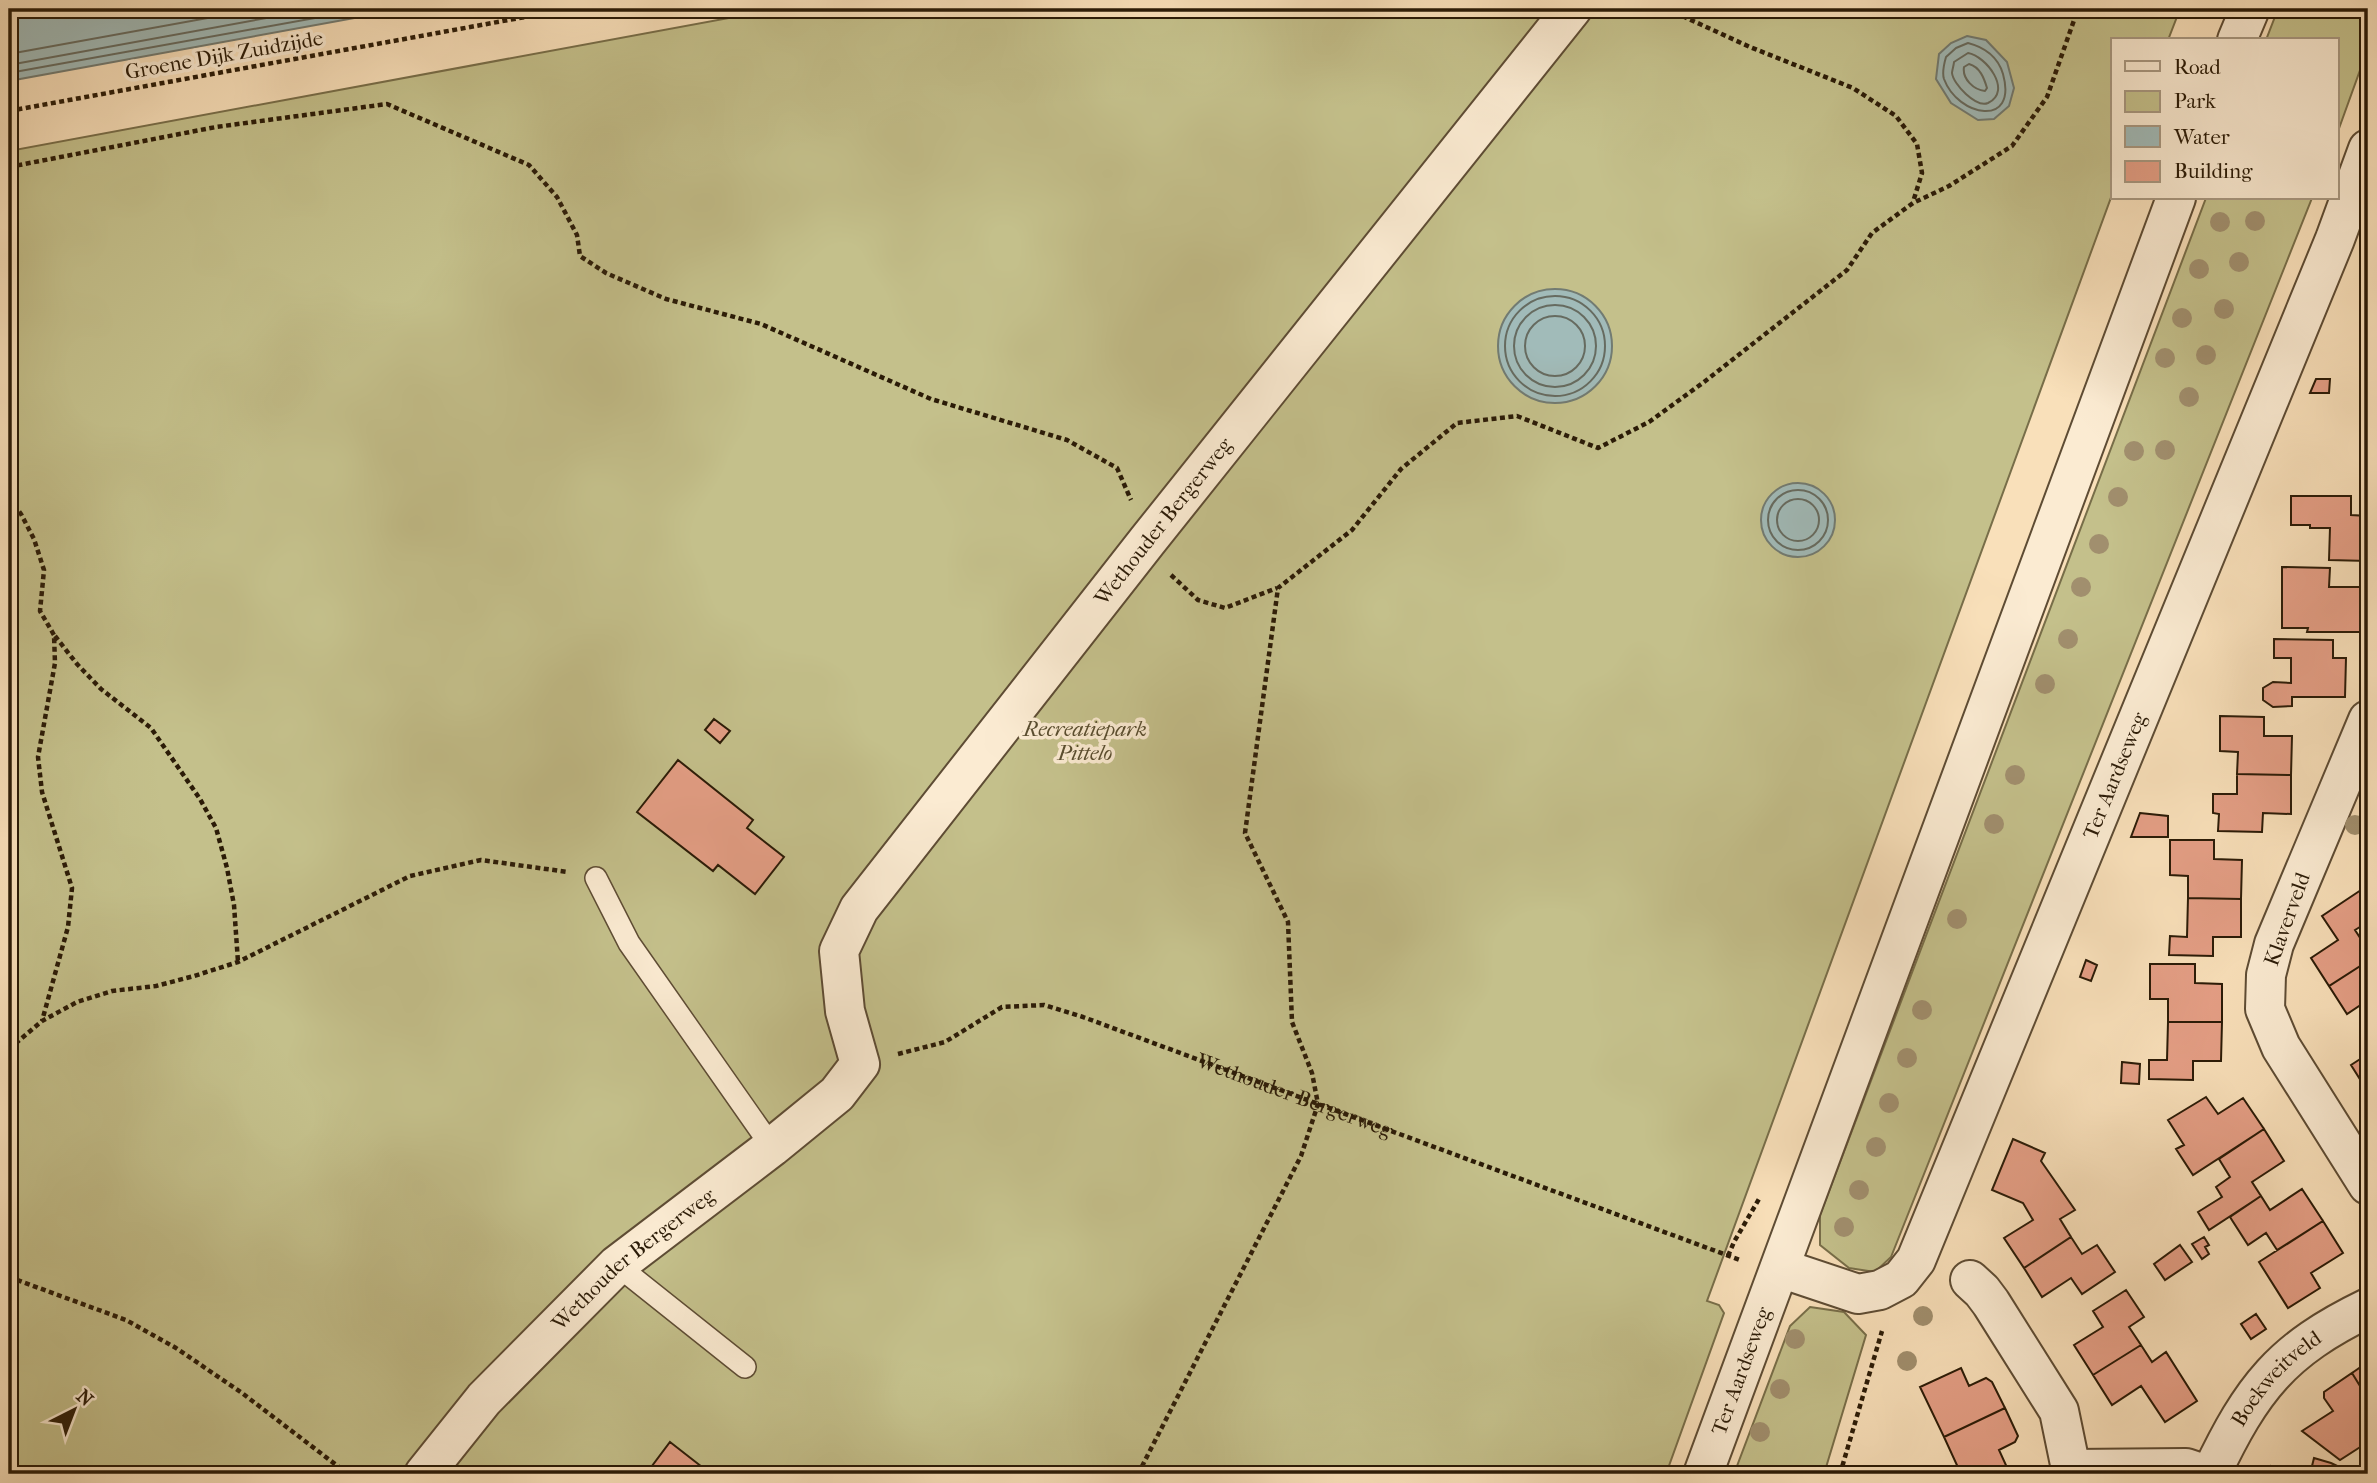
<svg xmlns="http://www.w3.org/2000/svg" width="2377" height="1483" font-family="'IM FELL French Canon',serif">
<rect width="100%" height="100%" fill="#f9e0ba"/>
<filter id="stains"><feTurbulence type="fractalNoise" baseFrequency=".00286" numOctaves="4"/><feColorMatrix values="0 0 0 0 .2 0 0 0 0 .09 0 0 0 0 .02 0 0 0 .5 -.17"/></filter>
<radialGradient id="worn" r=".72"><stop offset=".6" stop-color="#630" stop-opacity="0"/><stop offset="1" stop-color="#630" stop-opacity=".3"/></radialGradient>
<path fill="#c4c08b" stroke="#786e49" stroke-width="2" d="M777,9H2180L2168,40H2113V192L1707,1301L1719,1305L1724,1313L1666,1474H9V151Z
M2278,9H2368V48L2337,134V40H2266Z
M2206,198H2312L1891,1257L1875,1272L1849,1268L1820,1245V1215Z
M1810,1307L1844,1312L1866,1335L1824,1474H1734L1790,1326Z"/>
<path fill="#a1bbb9" stroke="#727b72" stroke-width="2" d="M9,9H404L9,81Z
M1967,36L1986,40L2007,62L2014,88L2009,106L1994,119L1978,120L1951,103L1936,79L1939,54L1951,43Z
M1498 346a57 57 0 1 1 114 0a57 57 0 1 1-114 0Z
M1761 520a37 37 0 1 1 74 0a37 37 0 1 1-74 0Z"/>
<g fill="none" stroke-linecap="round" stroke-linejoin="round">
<path stroke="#666b60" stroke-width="2" d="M1968,43C1984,47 1998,57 2003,74C2018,128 1958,117 1944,79C1942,73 1944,64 1946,57L1956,48Z
M1968,53C1986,56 2013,91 1988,103C1976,108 1953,84 1952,73C1952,71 1954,64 1954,62Z
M9,54L257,9
M1969,64C1980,67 1984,78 1987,88L1985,91C1974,90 1962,79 1964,67Z
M9,65L316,9
M9,73L365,9
M1505 346a50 50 0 1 1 100 0a50 50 0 1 1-100 0Z
M1514 346a41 41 0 1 1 82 0a41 41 0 1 1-82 0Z
M1525 346a30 30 0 1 1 60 0a30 30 0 1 1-60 0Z
M1768 520a30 30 0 1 1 60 0a30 30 0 1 1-60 0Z
M1777 520a21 21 0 1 1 42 0a21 21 0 1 1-42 0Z"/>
</g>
<path fill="#e59f86" stroke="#2b1b07" stroke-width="2" d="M2361,352L2368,353V371L2361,370Z
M2316,379H2330L2329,393H2310Z
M2291,496H2351V515L2368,516V561L2329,560L2330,528H2310V525H2291Z
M2282,567L2330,568L2329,587H2368L2367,632H2307L2308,628H2282Z
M2274,639L2333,640V658H2346L2345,697H2292V706L2273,707L2263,700V688L2273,682L2291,683V658H2274Z
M2220,716L2264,717V736H2292L2291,775L2237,774L2238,752L2220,751Z
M714,719L730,731L720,743L705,730Z
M678,760L753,820L747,828L784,857L755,894L718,865L713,871L637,812Z
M2237,774L2291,775V814L2263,813L2262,832L2218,831L2219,814L2213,813V794H2237Z
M2140,813L2168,816V837H2131Z
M2170,840H2214V859L2242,860L2241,899L2188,898V876L2170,875Z
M2367,886L2368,922L2355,930L2368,950V961L2329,986L2311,958L2338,940L2322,916Z
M2188,898L2241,899V937H2213V956L2169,955L2170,936L2187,937Z
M2086,960L2097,965L2091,981L2080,977Z
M2368,961V1000L2347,1014L2329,986Z
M2150,964H2195V983L2222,984V1022H2168V999H2150Z
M2168,1022H2222L2221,1061H2193V1080L2149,1079V1060H2167Z
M2368,1054V1092L2351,1065Z
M2122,1062L2140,1064L2139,1084L2121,1083Z
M2206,1097L2218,1114L2243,1098L2264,1129L2193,1175L2176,1149L2184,1145L2168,1120Z
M2264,1129L2284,1161L2252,1182L2261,1196L2209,1230L2198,1212L2222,1197L2216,1187L2230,1177L2219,1159Z
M2013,1139L2045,1153L2041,1161L2075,1210L2060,1219L2071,1237L2024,1268L2004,1238L2033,1220L2023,1203L1992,1190Z
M2302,1189L2323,1221L2277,1250L2266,1233L2248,1245L2230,1217L2261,1196L2270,1210Z
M2323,1221L2343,1253L2311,1273L2320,1288L2288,1308L2259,1262Z
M2071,1237L2082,1254L2097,1245L2115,1272L2082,1294L2071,1278L2042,1297L2024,1268Z
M2204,1237L2209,1245L2205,1247L2209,1254L2202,1259L2192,1244Z
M2180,1245L2192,1262L2165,1280L2154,1264Z
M2126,1290L2144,1317L2129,1327L2141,1345L2093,1375L2074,1345L2103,1327L2093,1311Z
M2256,1314L2266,1329L2251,1339L2241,1324Z
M2141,1345L2152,1362L2166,1352L2197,1401L2165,1422L2141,1386L2112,1405L2093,1375Z
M2368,1362V1399L2352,1373Z
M1961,1368L1969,1386L1986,1378L1992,1382L2005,1408L1944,1437L1920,1387Z
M2352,1373L2368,1399V1442L2340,1460L2302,1431L2333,1411L2324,1398V1392Z
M2005,1408L2018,1436L2015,1442L1999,1450L2010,1474H1961L1944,1437Z
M670,1442L711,1474H646Z
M2314,1458L2331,1463L2354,1474H2310Z
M2271,1466L2302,1474H2268Z"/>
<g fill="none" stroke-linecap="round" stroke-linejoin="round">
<defs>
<path id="service" d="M596,878L629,943L772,1147
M617,1265L745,1367"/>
<g id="minor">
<path d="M2368,720L2274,944L2266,975L2265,1009L2281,1047L2368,1185"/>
<path id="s2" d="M1780,1268L1858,1294L1880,1290L1901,1279L1916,1260L2335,239L2368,149"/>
<path d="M1970,1280L1982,1291L1991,1303L2059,1411L2072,1474"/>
<path d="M2072,1469L2186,1468L2204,1474"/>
<path id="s3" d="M424,1474L484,1399L617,1265L772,1147L837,1094L860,1064L845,1011L839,951L859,909L1148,540L1572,9"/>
<path id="s4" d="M2211,1474C2252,1388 2281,1350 2368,1308"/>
</g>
<g id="tertiary">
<path d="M2237,40L2250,9"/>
<path id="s5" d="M1703,1474L2176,198"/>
</g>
</defs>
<use href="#service" stroke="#5e4c34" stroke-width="24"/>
<use href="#minor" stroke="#5e4c34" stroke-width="42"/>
<use href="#tertiary" stroke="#5e4c34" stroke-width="42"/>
<g stroke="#2b1b07" stroke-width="4.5" stroke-dasharray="5 3.5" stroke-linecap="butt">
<path d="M1667,9L1750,47L1853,88L1896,116L1917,144L1922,173L1913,202"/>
<path d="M9,111L569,9"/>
<path d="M9,167L216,127L387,104L529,165L557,197L577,235L580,256L606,273L666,299L761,324L931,399L1067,440L1117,468L1131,500"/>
<path d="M9,498L21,514L34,539L44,570L40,611L54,635L55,663L38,757L42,792L72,888L68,927L42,1021"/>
<path d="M1171,575L1198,600L1225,608L1277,588"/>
<path d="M55,636L77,664L101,689L151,728L200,799L216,828L227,868L234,905L238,962"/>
<path d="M9,1049L42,1021L77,1002L112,991L156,986L194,976L238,962L410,876L481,860L568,872"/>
<path id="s1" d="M898,1054L945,1042L1002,1007L1044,1005L1083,1017L1740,1260"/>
<path d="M1728,1256L1734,1242L1759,1199"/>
<path d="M9,1277L126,1320L176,1348L242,1393L348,1474"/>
<path d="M1138,1474L1301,1156L1318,1104L1312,1073L1292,1022L1288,922L1245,833L1278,588L1352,530L1401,469L1457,423L1517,416L1598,448L1649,422L1704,382L1847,270L1872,233L1913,203L1949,186L2012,146L2047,97L2078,9"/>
<path d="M1840,1474L1882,1331"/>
</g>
<use href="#service" stroke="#fbebd2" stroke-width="21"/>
<use href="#minor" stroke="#fbebd2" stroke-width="38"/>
<use href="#tertiary" stroke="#fbebd2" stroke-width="38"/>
</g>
<g fill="#a18f6e">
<circle cx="2255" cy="221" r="10"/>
<circle cx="2220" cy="222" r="10"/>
<circle cx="2239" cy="262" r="10"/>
<circle cx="2199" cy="269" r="10"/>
<circle cx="2224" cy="309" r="10"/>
<circle cx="2182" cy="318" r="10"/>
<circle cx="2206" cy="355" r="10"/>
<circle cx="2165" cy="358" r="10"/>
<circle cx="2189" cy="397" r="10"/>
<circle cx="2165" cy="450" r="10"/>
<circle cx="2134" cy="451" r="10"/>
<circle cx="2118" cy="497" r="10"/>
<circle cx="2099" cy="544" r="10"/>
<circle cx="2081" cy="587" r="10"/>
<circle cx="2068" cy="639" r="10"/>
<circle cx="2045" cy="684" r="10"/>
<circle cx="2015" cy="775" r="10"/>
<circle cx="1994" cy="824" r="10"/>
<circle cx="2355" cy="825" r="10"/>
<circle cx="1957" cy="919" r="10"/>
<circle cx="1922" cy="1010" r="10"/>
<circle cx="1907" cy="1058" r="10"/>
<circle cx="1889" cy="1103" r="10"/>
<circle cx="1876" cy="1147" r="10"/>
<circle cx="1859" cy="1190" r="10"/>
<circle cx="1844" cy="1227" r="10"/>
<circle cx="1923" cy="1316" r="10"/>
<circle cx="1795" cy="1339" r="10"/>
<circle cx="1907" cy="1361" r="10"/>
<circle cx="1780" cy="1389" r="10"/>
<circle cx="1760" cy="1432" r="10"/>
</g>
<g text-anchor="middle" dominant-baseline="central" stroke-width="7" stroke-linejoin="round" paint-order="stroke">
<g font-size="21" fill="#2b1b07" stroke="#fbebd2">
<text transform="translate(224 55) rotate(-10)">Groene Dijk Zuidzijde</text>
<text stroke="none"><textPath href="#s3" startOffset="1256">Wethouder Bergerweg</textPath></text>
<text stroke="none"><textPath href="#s2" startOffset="676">Ter Aardseweg</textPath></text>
<text transform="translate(2287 919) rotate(-70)">Klaverveld</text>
<text stroke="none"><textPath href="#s1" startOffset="424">Wethouder Bergerweg</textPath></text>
<text stroke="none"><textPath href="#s3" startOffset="301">Wethouder Bergerweg</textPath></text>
<text stroke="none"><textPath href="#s5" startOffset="110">Ter Aardseweg</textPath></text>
<text stroke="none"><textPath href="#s4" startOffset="117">Boekweitveld</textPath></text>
</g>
<g font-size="21" font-style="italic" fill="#594d2f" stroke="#fbebd2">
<text x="1085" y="729">Recreatiepark<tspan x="1085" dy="24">Pittelo</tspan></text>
</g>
</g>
<rect width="2377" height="1483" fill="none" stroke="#f9e0ba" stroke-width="35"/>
<rect x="10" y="10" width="2356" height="1462" fill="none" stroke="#2b1b07" stroke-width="3.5"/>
<rect x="18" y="18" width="2342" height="1448" fill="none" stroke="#2b1b07" stroke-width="2"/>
<rect x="2111" y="38" width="228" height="161" fill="#fbebd2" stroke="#a89881" stroke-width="2"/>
<rect x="2125" y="61" width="35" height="10" fill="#fbebd2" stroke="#a89881" stroke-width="2"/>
<text x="2174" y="74" font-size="21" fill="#2b1b07">Road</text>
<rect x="2125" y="91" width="35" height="21" fill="#c4c08b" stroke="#a89881" stroke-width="2"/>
<text x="2174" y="108" font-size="21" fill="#2b1b07">Park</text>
<rect x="2125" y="126" width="35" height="21" fill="#a1bbb9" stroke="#a89881" stroke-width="2"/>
<text x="2174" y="144" font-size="21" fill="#2b1b07">Water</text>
<rect x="2125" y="161" width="35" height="21" fill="#e59f86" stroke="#a89881" stroke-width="2"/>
<text x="2174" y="178" font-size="21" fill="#2b1b07">Building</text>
<g transform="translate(74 1410) rotate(42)" stroke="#fbebd2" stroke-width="5" paint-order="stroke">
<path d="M0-5L12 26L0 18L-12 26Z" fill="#2b1b07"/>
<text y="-10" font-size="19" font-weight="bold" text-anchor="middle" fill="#2b1b07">N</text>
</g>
<rect width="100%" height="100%" filter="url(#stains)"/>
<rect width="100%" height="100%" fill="url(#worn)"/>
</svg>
